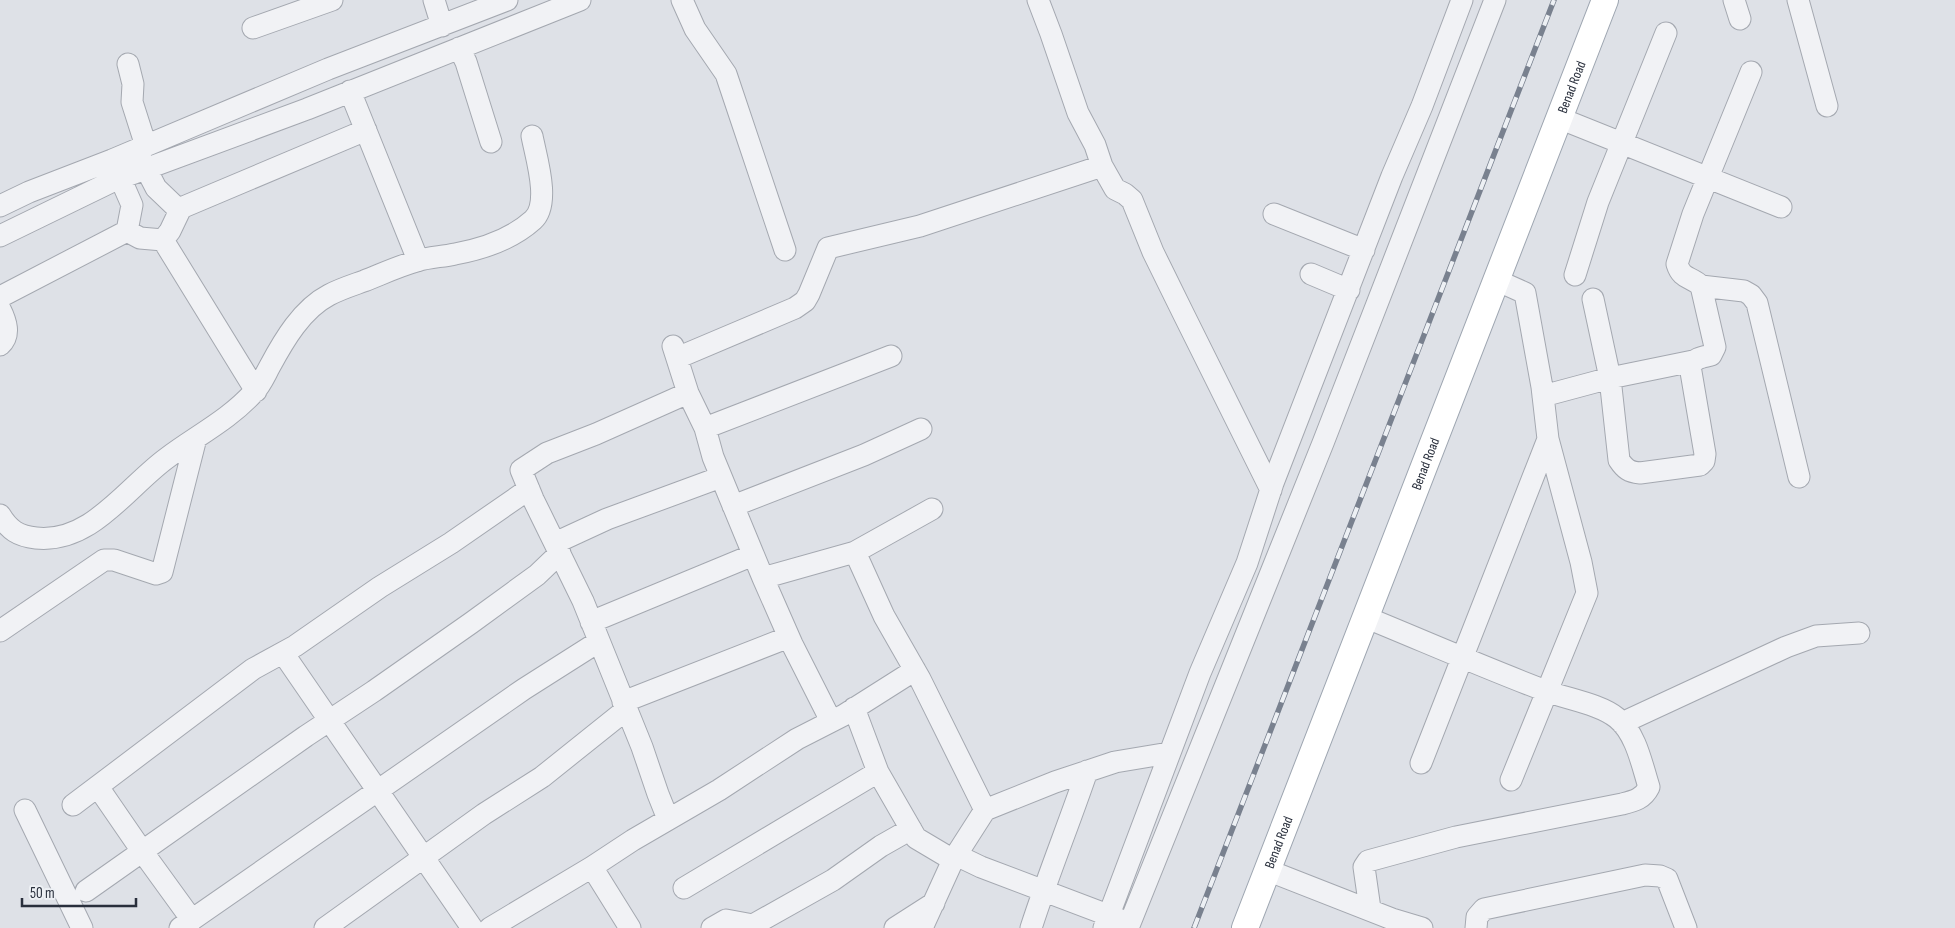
<svg xmlns="http://www.w3.org/2000/svg" width="1955" height="928" font-family="'Sofia Sans Condensed',sans-serif">
<rect width="100%" height="100%" fill="#dee1e7"/>
<g fill="none" stroke-linecap="round" stroke-linejoin="round">
<defs>
<path id="minor" d="M434,0L442,26
M682,0L695,29L726,74L785,250
M1038,0L1051,34L1078,113L1095,145L1102,166L1115,189L1125,194L1132,200L1153,252L1184,315L1271,490
M1734,0L1740,19
M1798,0L1827,106
M253,28L332,0
M459,48L466,62L491,142
M128,64L133,84L132,102L146,146
M350,91L418,260
M1559,118L1781,207
M140,157L156,188L179,210
M115,166L132,205L127,231
M0,206L29,192L112,160L328,69L507,0
M1274,214L1364,250
M127,231L140,238L163,240L170,231L181,208L366,130
M0,236L113,181L307,109L580,0
M163,240L256,391
M1311,274L1349,290
M1575,275L1598,202L1666,33
M1496,280L1525,293L1542,387L1548,439L1581,562L1587,593L1511,780
M1701,286L1744,291L1751,295L1757,303L1799,477
M0,297L127,231
M1593,299L1610,378L1619,460C1625,469 1629,472 1640,473L1700,465L1704,461L1705,454L1690,366C1695,358 1702,357 1711,355L1715,347L1701,286C1691,276 1682,280 1677,264L1693,214L1751,72
M0,309C6,321 11,335 0,345
M673,346L688,393L705,428L713,457L763,578L792,644L831,721
M677,358L795,308L805,301L809,294L828,248L920,226L1102,166
M1543,396L1610,378L1693,361
M705,428L891,356
M733,506L864,455L921,429
M932,509L855,552L884,616L920,679L985,810
M0,515C9,530 18,536 36,538C91,544 127,487 167,458C196,436 229,420 254,392C261,385 265,375 270,366C284,340 302,309 329,295C340,289 353,285 364,281C382,274 399,266 417,261C429,257 442,257 455,254C482,249 512,239 533,220C551,204 536,157 532,136
M555,543L607,519L721,477
M763,578L855,552
M1365,617C1426,642 1485,668 1546,691C1567,699 1600,704 1617,718C1636,733 1642,765 1649,787C1643,799 1634,801 1622,804L1456,837L1368,861L1364,867L1370,909
M591,622L753,555
M0,631L104,560H114L156,574L162,572L196,438
M283,653L472,928
M623,702L789,637
M854,708L878,772L916,838L953,860
M1622,723L1786,647L1816,636L1859,633
M1421,763L1548,439
M98,787L142,851L192,920
M73,805L253,669L295,646L380,587L451,543L529,489
M25,810L82,928
M668,819L658,794L642,747L583,601L533,499L521,470L547,453L596,434L688,393
M956,855L981,867L1121,920
M592,867L630,928
M1267,870L1392,919L1422,928
M684,888L878,772
M86,891L306,736L374,691L471,623L537,575L560,553
M180,928L524,689L598,642
M325,928L484,814L542,777L627,709
M490,928L592,867L633,840L719,790L797,739L844,715L915,670
M712,928L726,920L753,925L833,880L881,846L911,829
M895,928L934,903
M922,928L953,860L985,810L1055,782L1115,762L1169,753
M1031,928C1048,875 1069,824 1087,771
M1104,928L1200,673L1247,563L1273,483L1392,176L1422,106L1462,0
M1128,928L1323,443L1495,0
M1476,928L1477,917L1484,909L1645,875L1660,876L1667,879L1686,928"/>
<g id="major">
<path id="s1" d="M1245,928L1605,0"/>
</g>
</defs>
<use href="#minor" stroke="#a4a8b0" stroke-width="23"/>
<use href="#major" stroke="#9ea6b1" stroke-width="28"/>
<use href="#minor" stroke="#f1f2f5" stroke-width="21"/>
<use href="#major" stroke="#fff" stroke-width="26"/>
<defs>
<path id="rail" d="M1194,928L1554,0"/>
</defs>
<use href="#rail" stroke="#79818f" stroke-width="5.5"/>
<use href="#rail" stroke="#edf0f4" stroke-width="4" stroke-dasharray="11" stroke-linecap="butt"/>
</g>
<g text-anchor="middle" dominant-baseline="central" stroke-width="5" stroke-linejoin="round" paint-order="stroke">
<g font-size="14" fill="#292f3c" stroke="#edf0f4">
<text stroke="none"><textPath href="#s1" startOffset="902">Benad Road</textPath></text>
<text stroke="none"><textPath href="#s1" startOffset="498">Benad Road</textPath></text>
<text stroke="none"><textPath href="#s1" startOffset="92">Benad Road</textPath></text>
</g>
</g>
<path d="M22 898v8h114v-8" fill="none" stroke="#292f3c" stroke-width="2.5"/>
<text x="30" y="898" font-size="15" fill="#292f3c" stroke="#edf0f4" stroke-width="4" paint-order="stroke">50 m</text>
</svg>
